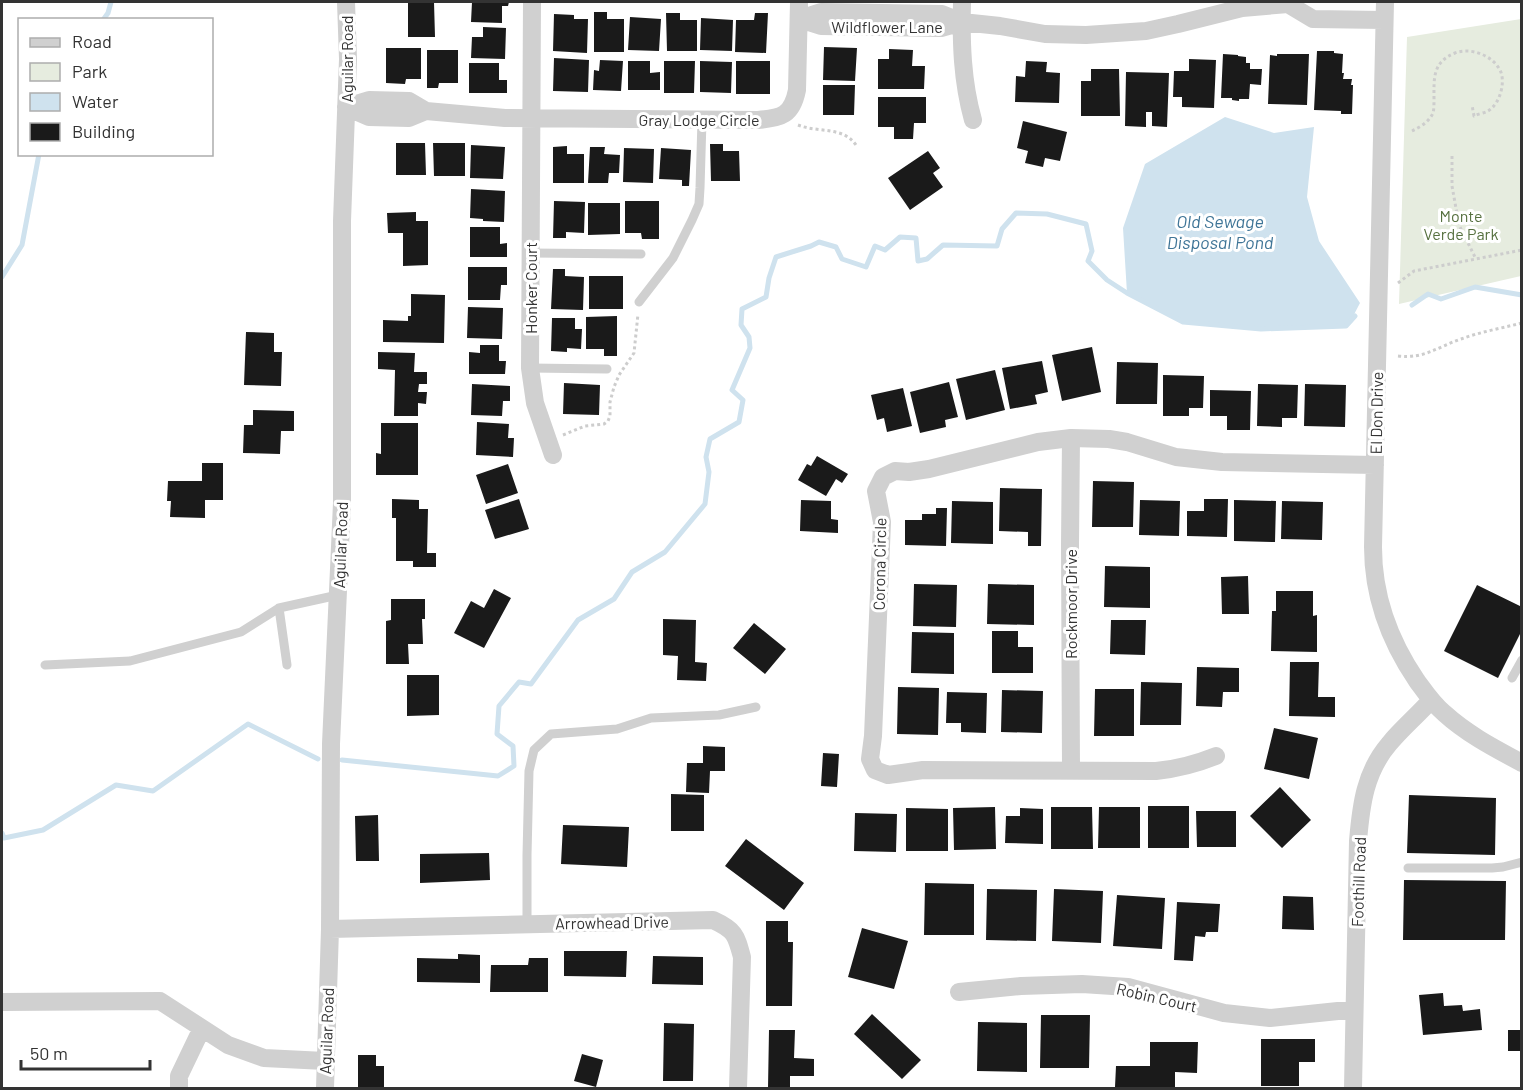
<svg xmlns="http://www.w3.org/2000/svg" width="1523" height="1090" font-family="Barlow,sans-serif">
<rect width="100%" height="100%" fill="#fff"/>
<path fill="#e6ecdf" d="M1521,19V276L1399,304L1407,37Z"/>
<path fill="#cfe2ee" d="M1225,117L1274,133L1314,127L1307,197L1319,241L1360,303L1348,326L1261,329L1183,322L1127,293L1123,228L1145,164Z"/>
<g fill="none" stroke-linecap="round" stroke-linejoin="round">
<path stroke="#cfe2ee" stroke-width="5" d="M103,20L108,13L111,2
M2,277L22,245L39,154
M1412,305L1428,294L1441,299L1475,287L1522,295
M342,760L498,776L514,766L513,746L497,734L499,706L519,682L531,684L578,620L614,599L632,572L665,552L705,504L709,472L706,457L710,439L739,422L743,400L732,390L750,348L749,337L741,325L742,309L766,297L769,278L776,257L811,246L819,242L836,247L842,259L866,267L875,246L885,250L900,237L916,238L918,261L927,259L943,245L997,246L1002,229L1016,213L1047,214L1086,224L1092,251L1088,261L1107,280L1127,293L1183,322L1261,329L1346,326L1355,316
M2,833L4,838L43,830L116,785L153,791L248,724L318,759"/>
</g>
<path fill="#1a1a1a" d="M408,2H434L435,37H408Z
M472,2H509L508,6H502V23L471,22Z
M594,12H607V19H624V52H594Z
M666,13H680V20H697V51H667Z
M755,13H768L766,53L735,52L736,20H754Z
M554,14L574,15V19H588L587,53L553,51Z
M630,17L661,19L659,51L628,50Z
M701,18L733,20L732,51L700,50Z
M483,27L506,28L505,59L471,58L472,37H483Z
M824,47L857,48L855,81L823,80Z
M386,48H421V79H406L405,84L386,83Z
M889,49L913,50L912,66H925L924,89H878V59H889Z
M427,50H458V83H439L438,88H427Z
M1317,51H1334V53L1343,54L1342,73H1344L1343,79H1352L1351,85H1353L1352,114H1341V111L1314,110Z
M1223,54L1238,55V56L1246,57V63H1250V69H1262L1261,85L1250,84L1249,99H1239V101L1232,100V98H1221Z
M1277,54H1309L1307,105L1268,104L1270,55L1277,56Z
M554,58L589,60L588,92L553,91Z
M1189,59L1216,60L1214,108L1182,107V97H1173L1174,71H1189Z
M600,60L623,61L621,91L593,90L594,70L599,71Z
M628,61H650V73L660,72V90H628Z
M664,61H695L694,93H664Z
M700,61L732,62L731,93L700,92Z
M736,61H770V94H736Z
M1026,61L1047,62L1046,72L1060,73L1059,103L1015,102L1016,76L1025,77Z
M469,63H499V80H507V93H469Z
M1091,69H1119L1120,116H1081V81H1091Z
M1126,72L1169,73L1167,127L1152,126V112H1146V127L1125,126Z
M823,85H855L854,115H823Z
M878,97H926V123H914L913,139H894V127H878Z
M1023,121L1067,132L1060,161L1045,158L1043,167L1025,163L1028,151L1017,148Z
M396,143H425L426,175H396Z
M433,143H465V176H434Z
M710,144H723V151H739L740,181H711Z
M471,145L505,147L503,179L470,178Z
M567,146V154H584V183H553V147Z
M590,147H605L604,154L620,155L619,173H609L608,183H588Z
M624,148L654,149L653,183L623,182Z
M661,148L691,150L689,186H682V180L659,179Z
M928,151L940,168L933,173L943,187L910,210L888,178Z
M471,189L505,191L504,222L483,221V219L470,218Z
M554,201L585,202L584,233L566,232V238H553Z
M625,201H659V239H642L641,233H625Z
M588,203H620V234L588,235Z
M416,212V221H428V265L403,266V233H388L387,213Z
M470,227H500V244L507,243V257H470Z
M468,267H507V285H501L500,300H468Z
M553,269H565V276L584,277L583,310L551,309Z
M589,276H623V309H589Z
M411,294L445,295L444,343L383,342V320L408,321V316H411Z
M468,307L503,308L502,339L467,338Z
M617,316V356H604V349H586V317Z
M552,318H575V329H582L581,349L567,348V352L551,351Z
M246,332L274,333V352H282L281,386L244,385Z
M480,345H499V361H506L505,374H469V352L480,353Z
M1092,347L1101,392L1062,401L1052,355Z
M378,352L415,353L414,372H427V384H419L418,392H427L426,404L418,403V416H394L395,370L378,369Z
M1042,361L1048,392L1035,395L1037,404L1010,409L1002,368Z
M1117,362L1158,363L1157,404H1116Z
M995,370L1005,410L966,420L956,379Z
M1163,375L1204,376L1203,408H1189V416H1163Z
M949,382L958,417L945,420L946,427L920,433L910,392Z
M564,383L600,385L599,415L563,414Z
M472,384L510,386V401H503L502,416L471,415Z
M1258,384L1298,385L1297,418H1282V427L1257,426Z
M1305,384L1346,385L1345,427L1304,426Z
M903,388L912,426L887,432L884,418L877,420L871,395Z
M1210,390L1251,391L1250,430H1227V416H1210Z
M253,410L294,411V431H281L280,454L243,453L244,425H253Z
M477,422L509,424L508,438H514L513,457L476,455Z
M381,423H418V475H376V453L381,454Z
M817,456L848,474L842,483L836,479L826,496L798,480L807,464L811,466Z
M202,463H223V500H205V518L170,517L171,501H167L168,481H202Z
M508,464L518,493L486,504L476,475Z
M1093,481L1134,482L1133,527H1092Z
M1000,488L1042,489L1041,546H1028V532L999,531Z
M392,499L419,500V509H428L427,553H436V567H413V561H396V518H392Z
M519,499L529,529L495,539L485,510Z
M1204,499H1228L1227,537L1187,536V511H1204Z
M801,500L831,501V519L838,520V533L800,531Z
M1140,500L1180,501L1179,536L1139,535Z
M1234,500L1276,501L1275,542L1234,541Z
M952,501L993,502V544L951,543Z
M1282,501L1323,502L1322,540L1281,539Z
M936,508H947L946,546L905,545V520H922V514H936Z
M1105,566L1150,567V608L1104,607Z
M1248,576L1249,614H1222L1221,577Z
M914,584L957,585L956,627L913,626Z
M988,584L1034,585V625L987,624Z
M1477,585L1522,607V630L1498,678L1444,651Z
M494,589L511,598L484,648L454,633L471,601L484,608Z
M1276,591H1313V616L1317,615V652L1271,651L1272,611H1276Z
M391,599H425V619H422L423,644H408L409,664H386V621L391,620Z
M663,619L696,620L695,662L707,663L706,681L677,680L678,656L663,655Z
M1111,620H1146L1145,655L1110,654Z
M754,623L786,649L765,674L733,648Z
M992,631H1018V647H1033V673H992Z
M912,632L954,633V674L911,673Z
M1290,662H1319L1318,697H1335V717L1289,716Z
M1197,667L1239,668V692H1223L1222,707L1196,706Z
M407,675H439V715L407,716Z
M1141,682L1182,683L1181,725H1140Z
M898,687L939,688L938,735L897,734Z
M1095,689H1134V736H1094Z
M1002,690L1043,691L1042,733L1001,732Z
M947,692L987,693L986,733L961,732V723H946Z
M1274,728L1318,738L1309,779L1264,769Z
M703,746L725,747V771H710L709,793L686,792L687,763H703Z
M823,753L839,754L837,787L821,786Z
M1280,787L1311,820L1282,848L1250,816Z
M671,794L704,795V831H671Z
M1409,795L1496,798L1495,855L1407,853Z
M1148,806H1189V848H1148Z
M995,807L996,849L954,850L953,808Z
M1051,807H1092L1093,849H1051Z
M1099,807H1140V848H1098Z
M906,808L948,809V851H906Z
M1020,808L1043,809V844L1005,843L1006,816H1020Z
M1196,811H1236V847H1197Z
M855,813L897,814L896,852L854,851Z
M378,815L379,861H356L355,816Z
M563,825L629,827L627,867L561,864Z
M746,839L804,883L784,910L725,866Z
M489,853L490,880L420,883V854Z
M1404,880L1506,881L1505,940H1403Z
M925,883L974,884V935H924Z
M987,889L1037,890L1036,941L986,940Z
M1054,889L1103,891L1101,943L1052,941Z
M1117,895L1165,898L1162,949L1113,946Z
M1283,896L1313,897L1314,930L1282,929Z
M1177,902L1220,904L1218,932H1206L1205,937L1195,936L1193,961L1174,960Z
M766,921H788V942H793L792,1006H766Z
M862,928L908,941L894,989L848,977Z
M564,951H627L626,977L564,976Z
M458,954L480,955V983L417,982V958L458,959Z
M653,956L703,957V985L652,984Z
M529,958H548V992H490L491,965H528Z
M1443,993L1444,1006L1462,1005L1463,1011L1480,1009L1482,1030L1423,1035L1419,995Z
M872,1014L921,1060L902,1079L854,1034Z
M1041,1015H1090L1089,1068H1040Z
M978,1022L1027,1023V1072L977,1071Z
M664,1023L694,1024L693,1081H663Z
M769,1030H795L794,1058L814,1059V1076H790V1088H768Z
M1508,1030H1522V1051H1508Z
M1261,1039H1315V1062H1299V1086H1261Z
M1150,1042H1198L1197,1073L1175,1072V1088L1115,1087L1116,1066H1150Z
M582,1054L603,1060L596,1087L574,1081Z
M358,1055H376V1066H384V1088H358Z"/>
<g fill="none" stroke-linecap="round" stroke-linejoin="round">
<path stroke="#cdcdcd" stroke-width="3" stroke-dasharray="3 3" stroke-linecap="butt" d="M798,125C818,133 843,126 856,145
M1412,131C1420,127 1429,122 1433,113C1434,110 1434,103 1434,100C1434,79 1432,62 1455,53C1470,47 1492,55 1500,70C1506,82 1500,104 1488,111C1484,113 1478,114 1474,116L1472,105
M1452,156V186L1459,225L1476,259
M1398,283L1414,271L1522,250
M1398,356C1425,359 1437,347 1461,339C1480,332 1502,328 1522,323
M563,435L585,426L604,424L608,421L610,416V402L614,387L619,375L634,353L638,314"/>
<path stroke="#d0d0d0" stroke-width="9" d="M530,253L641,254
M639,302L673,258L692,220L699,204L700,188L702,120
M530,368L607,369
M45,665L130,661L241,632L279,608
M287,665L279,608L338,595
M1512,678L1522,660
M1408,868H1492L1503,867L1522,862
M527,924V855L529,771L534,750L551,734L617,729L651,718L719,715L756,707"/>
<path stroke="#d0d0d0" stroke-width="18" d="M532,2L530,368L535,403L553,455
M962,2C961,42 962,81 973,120
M1385,2L1373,547C1373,597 1389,640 1417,681C1425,692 1433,704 1444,713C1467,734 1494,748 1522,763
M1288,4L1313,19L1384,20
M799,19L821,12L942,14L962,22L1000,26L1045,34L1086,35L1146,31L1178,24L1242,8L1288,4L1292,2
M799,19L821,26L941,28L962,22
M346,107L369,100L409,101L426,111L505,118L758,120C782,118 792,115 797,90L799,2
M346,107L369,117L409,118L426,111
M1071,438L1070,545L1071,770
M1216,756C1196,764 1177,769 1156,771L923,770L888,775L875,770L870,759L873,736L882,522L876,491L883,477L895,471L909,472L929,469L1038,442L1071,438L1109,439L1127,442L1176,457L1222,462L1375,465
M330,929L713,920C735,930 736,935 742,957L738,1088
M959,992L1021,986L1082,984L1128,987L1224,1013L1270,1018L1338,1011H1354
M2,1002L160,1001L228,1045L264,1058L325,1061
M179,1088V1076L202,1028
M325,1088L330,929L331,744L342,503V221L348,59L346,2
M1353,1088L1358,841C1361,805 1365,772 1389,744C1401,729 1418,715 1431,700"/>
</g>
<g text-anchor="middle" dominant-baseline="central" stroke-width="6" stroke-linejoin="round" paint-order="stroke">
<g font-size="16" fill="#333" stroke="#fff">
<text x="887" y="26">Wildflower Lane</text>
<text transform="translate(346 59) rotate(-90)">Aguilar Road</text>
<text x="699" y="119">Gray Lodge Circle</text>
<text transform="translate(530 288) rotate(-90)">Honker Court</text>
<text transform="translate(1376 413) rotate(-89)">El Don Drive</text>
<text transform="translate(340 545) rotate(-88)">Aguilar Road</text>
<text transform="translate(879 564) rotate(-89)">Corona Circle</text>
<text transform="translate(1070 604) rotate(-90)">Rockmoor Drive</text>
<text transform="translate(1358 882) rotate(-88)">Foothill Road</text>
<text transform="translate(612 922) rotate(-1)">Arrowhead Drive</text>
<text transform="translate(1157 997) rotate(13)">Robin Court</text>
<text transform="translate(326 1031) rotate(-88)">Aguilar Road</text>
</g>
<g font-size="16" fill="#56703f" stroke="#fff">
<text x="1461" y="215">Monte<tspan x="1461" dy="18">Verde Park</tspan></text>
</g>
<g font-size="18" font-style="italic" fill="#3f7597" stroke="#fff">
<text x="1220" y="221">Old Sewage<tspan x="1220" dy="21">Disposal Pond</tspan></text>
</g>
</g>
<rect width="1523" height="1090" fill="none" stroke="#333333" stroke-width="6"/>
<rect x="18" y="18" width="195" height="138" fill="#ffffff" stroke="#adadad" stroke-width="1.5"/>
<rect x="30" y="38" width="30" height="9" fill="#d0d0d0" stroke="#adadad" stroke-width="1.5"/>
<text x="72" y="48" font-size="18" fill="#333333">Road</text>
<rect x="30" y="63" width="30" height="18" fill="#e6ecdf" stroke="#adadad" stroke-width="1.5"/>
<text x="72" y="78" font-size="18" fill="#333333">Park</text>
<rect x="30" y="93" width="30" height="18" fill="#cfe2ee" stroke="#adadad" stroke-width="1.5"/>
<text x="72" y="108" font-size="18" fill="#333333">Water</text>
<rect x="30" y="123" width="30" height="18" fill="#1a1a1a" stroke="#adadad" stroke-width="1.5"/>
<text x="72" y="138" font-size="18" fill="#333333">Building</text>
<path d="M21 1060v9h129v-9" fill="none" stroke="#333333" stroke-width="3"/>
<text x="30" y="1060" font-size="18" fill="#333333" stroke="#ffffff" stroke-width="4.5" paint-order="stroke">50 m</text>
</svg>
